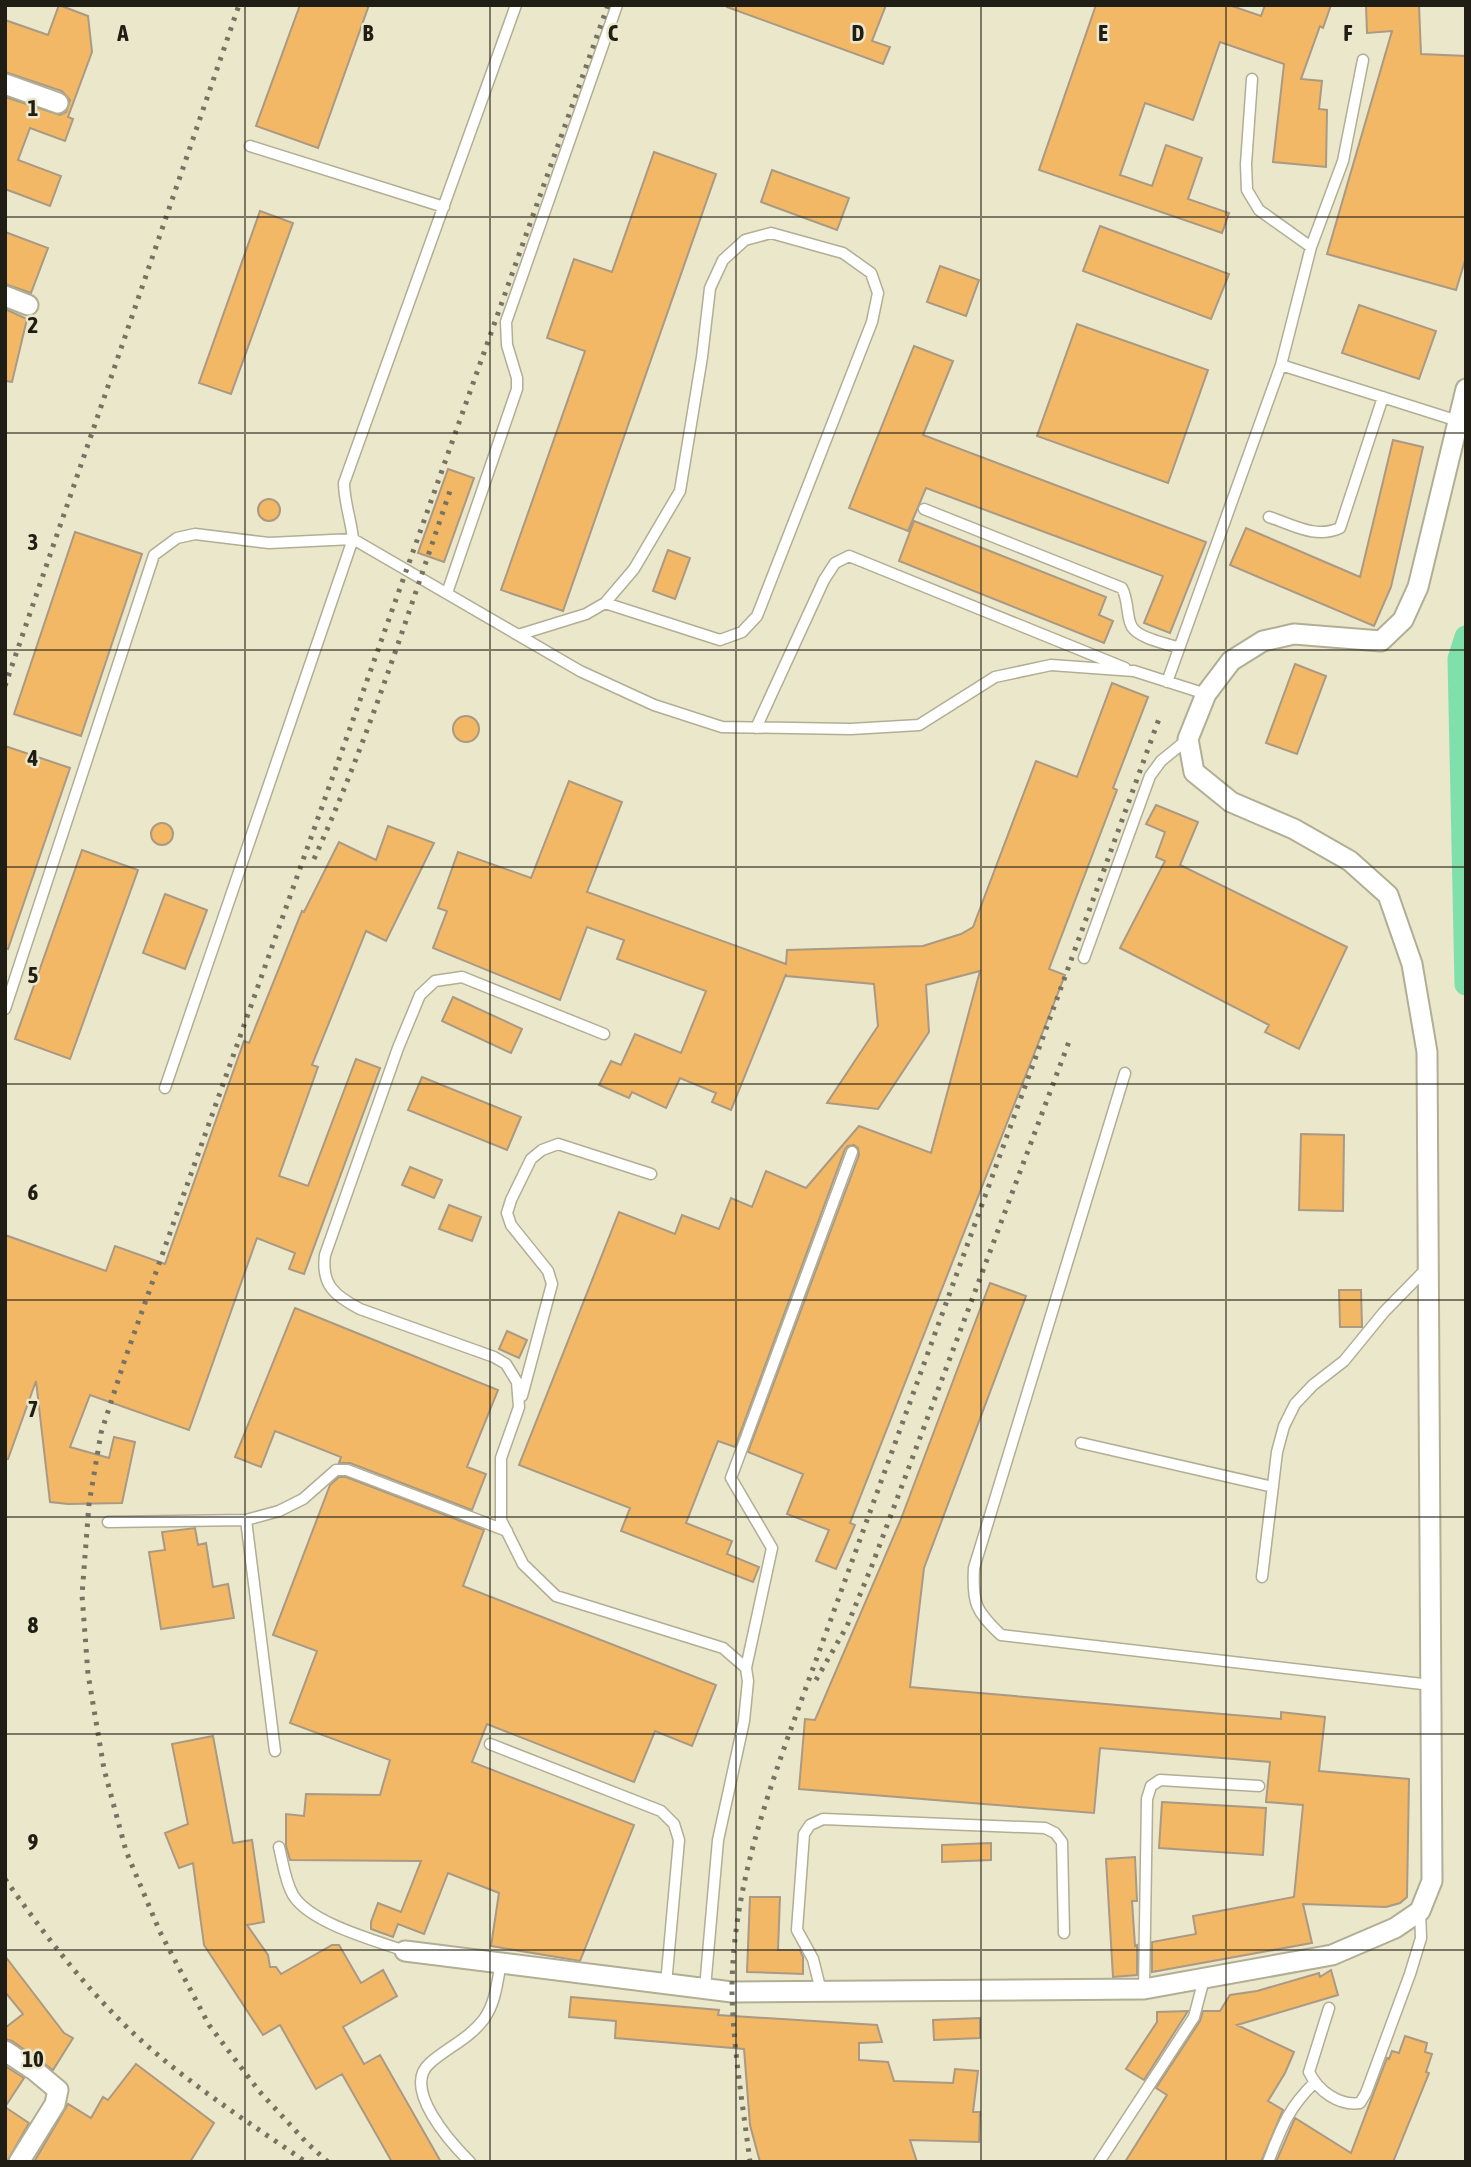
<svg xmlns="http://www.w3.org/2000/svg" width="1471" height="2167" font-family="'Asap Condensed',sans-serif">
<rect width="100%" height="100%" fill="#eae7cb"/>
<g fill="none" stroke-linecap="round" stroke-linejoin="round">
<path stroke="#80e0ab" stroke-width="23" d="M1466,637L1459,659L1466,984"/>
</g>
<path fill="#f2b866" stroke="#aa9983" stroke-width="2" d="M59,5L88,16L92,52L68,117L73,119L65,141L30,128L18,160L61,176L50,206L5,189V97L60,115L66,112L70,100L62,91L5,72V20L48,35Z
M300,5H369L318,148L256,126Z
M727,5H886L872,41L890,47L883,64L727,7Z
M1096,5H1229L1261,16L1265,5H1331L1323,28L1320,26L1301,79L1322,81L1319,109L1327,110L1326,167L1273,162L1284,64L1220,42L1193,120L1145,103L1120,175L1152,186L1166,145L1202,158L1188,199L1229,213L1222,233L1039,170Z
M1366,5H1419L1421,54L1466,56V257L1456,290L1327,254L1392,31L1367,33Z
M654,152L716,174L563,611L501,590L585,351L547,338L574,259L612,272Z
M772,170L849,198L837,230L761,202Z
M260,211L293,223L231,394L199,383Z
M1100,226L1229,274L1211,319L1083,271Z
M5,232L48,248L31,293L5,284Z
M940,266L979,280L966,316L927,302Z
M1359,305L1436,331L1419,379L1342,353Z
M5,309L27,319L12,382L5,381Z
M1077,324L1208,370L1168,483L1037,436Z
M914,346L953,361L923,435L1206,542L1170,633L1144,623L1163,576L926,488L908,531L849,508Z
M1393,440L1423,447L1391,587L1374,626L1230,565L1246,528L1360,577Z
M448,469L474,478L444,562L418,553Z
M258 510a11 11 0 1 1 22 0a11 11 0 1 1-22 0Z
M914,521L1106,597L1099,615L1113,621L1104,643L899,561Z
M75,532L142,554L81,736L14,714Z
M668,550L690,558L675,599L653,591Z
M1295,664L1326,676L1297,754L1266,743Z
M1112,683L1148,697L1113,788L1117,790L1049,969L1065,975L850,1523L855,1525L836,1569L816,1561L829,1530L787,1514L803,1474L748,1452L859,1155L858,1148L854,1145L848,1146L845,1149L735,1447L718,1441L686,1523L732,1541L727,1554L759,1567L753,1582L621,1531L630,1508L519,1465L619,1212L675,1234L682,1215L719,1229L731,1198L752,1207L766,1171L806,1188L859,1126L931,1153L980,971L926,985L929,1032L878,1109L827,1103L878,1026L874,984L786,976V974L731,1110L712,1102L716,1093L680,1078L666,1108L632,1092L629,1098L599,1085L611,1061L621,1065L635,1034L681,1053L706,991L617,959L624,940L587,927L560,1000L433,948L447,911L438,908L458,852L531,878L569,781L622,802L587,892L786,964L787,950L923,946L961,934L973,927L1036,761L1077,777Z
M453 729a13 13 0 1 1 26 0a13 13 0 1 1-26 0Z
M5,746L70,768L8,949L5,948Z
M1156,805L1198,822L1180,865L1347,947L1299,1049L1265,1032L1269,1025L1120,948L1165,861L1156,857L1165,832L1146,824Z
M151 834a11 11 0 1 1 22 0a11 11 0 1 1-22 0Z
M388,826L434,843L386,941L366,931L312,1065L318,1067L279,1176L308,1186L356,1059L380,1068L304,1274L289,1269L295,1253L257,1238L189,1430L90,1395L70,1447L109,1458L114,1437L135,1442L122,1503L68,1504L50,1502L36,1381L8,1459H5V1235L106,1271L115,1246L165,1264L244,1041L249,1043L302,911L304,912L339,842L376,860Z
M82,850L138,870L70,1059L15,1039Z
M165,894L207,910L185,969L143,953Z
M453,997L522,1029L511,1053L442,1021Z
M422,1077L521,1117L507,1150L408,1110Z
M1301,1134L1344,1135L1343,1211L1299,1210Z
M410,1167L442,1180L434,1198L402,1185Z
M449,1205L481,1217L472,1241L439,1229Z
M990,1283L1026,1296L924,1568L910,1687L1281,1719V1712L1325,1717L1319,1771L1409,1779L1407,1897L1400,1903L1386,1907L1303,1904L1312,1943L1152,1972V1942L1196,1934L1193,1916L1294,1897L1303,1805L1266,1802L1270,1762L1100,1748L1094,1813L799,1789L805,1719L815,1720L901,1519Z
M1339,1290H1361L1362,1327H1340Z
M295,1308L498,1390L467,1467L486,1474L472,1510L350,1463H339L341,1457L275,1431L261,1467L235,1457Z
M507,1331L527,1340L519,1358L499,1349Z
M339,1477H346L484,1530L463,1586L716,1685L692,1746L655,1731L634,1782L487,1724L472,1762L634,1825L580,1961L491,1946L499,1893L448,1873L424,1934L398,1924L393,1937L371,1929V1922L378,1903L401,1912L421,1861L290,1860L286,1846V1814L304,1816L306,1794L380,1795L390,1760L290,1723L317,1651L273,1635L330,1485Z
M195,1528L198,1545L206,1543L213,1587L228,1584L234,1618L161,1629L149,1552L165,1550L162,1532Z
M213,1736L233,1843L252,1840L264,1922L247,1925L268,1955L270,1967H276L281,1974L332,1945H339L361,1983L383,1970L397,1996L343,2027L364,2064L380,2055L441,2162H392L342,2074L316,2089L280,2025L263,2035L204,1945L193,1863L179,1868L165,1833L188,1824L172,1744Z
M1162,1802L1266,1808L1263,1855L1159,1848Z
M991,1843V1860L942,1862V1845Z
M1135,1857L1137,1901H1132L1135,1946L1137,1945V1975L1113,1977L1106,1859Z
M750,1897H780L778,1950H800L803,1957V1974L747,1972Z
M5,1956L64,2033L73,2038L53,2070L12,2041L5,2039V2028L23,2014L5,1992Z
M1331,1970L1338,1995L1237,2025L1294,2052L1285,2073L1268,2101L1283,2110L1261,2162H1125L1167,2095L1156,2088L1200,2021L1203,2011H1220L1230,1995L1257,1991L1319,1973L1320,1977Z
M571,1997L719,2010L718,2015L877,2025L882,2042L859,2043V2060L888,2062L894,2081L953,2083L955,2069L978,2071L973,2112H980L979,2142L910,2140L917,2162H760L750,2125L744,2049L615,2038L616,2021L569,2017Z
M1188,2011L1144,2080L1126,2069L1157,2022V2012Z
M980,2018V2038L934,2040L933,2020Z
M1405,2036L1427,2043L1425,2052L1432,2054L1426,2072L1429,2073L1393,2162H1276L1295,2118L1351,2153L1387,2058L1389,2059L1392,2051L1399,2053Z
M136,2064L214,2123L190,2162H34L68,2104L91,2118L103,2097L108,2100Z
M5,2066L24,2078L5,2107Z
M5,2107L29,2123L7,2162H5Z"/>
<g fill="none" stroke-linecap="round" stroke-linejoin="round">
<defs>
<path id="lane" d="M516,5L344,483C344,501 351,520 353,539L580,671L654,705L722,727L851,729L919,725L995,677L1051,665L1134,671L1206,694
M1252,79L1246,164L1247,190L1259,210L1311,247
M250,146L444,207
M1281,365L1458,421
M924,509L1122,588C1129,601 1126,617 1132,627C1140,639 1166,643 1179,648
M1269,517C1294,525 1315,539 1340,528L1383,397
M447,593L517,389V378L507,345L506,322L617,5
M518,635L586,614L605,603L634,569L680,491L702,357L710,288L723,260L745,240L771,233L843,253L871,273L878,293L872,322L757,616L742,632L720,640L605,603
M1167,682L1281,365L1311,247L1343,161L1363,60
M756,728L824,580L835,563L849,556L1125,668
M1084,958L1150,776L1161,761L1188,739
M5,1009L154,555L177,538L195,534L269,543L353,539L165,1088
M604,1034L462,977L435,981L420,995L398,1048L325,1255C321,1285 335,1296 360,1309L494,1357L506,1364L517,1382L519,1407L501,1458V1520L523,1564L556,1596L723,1648L746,1668L748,1681L744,1721L718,1840L705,1988
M1125,1073L974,1568C972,1604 976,1611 1001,1635L1431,1685
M522,1396L552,1284L548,1271L511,1225L507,1213L511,1200L531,1159L542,1150L558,1144L651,1174
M1081,1443L1273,1487
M246,1520L275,1751
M108,1522L246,1520L279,1511L303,1499L336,1470H347L507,1531
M1262,1577L1277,1452L1284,1426L1295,1404L1313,1385L1344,1361L1384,1312L1427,1268
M746,1668L772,1548L731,1478L852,1152
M490,1744L661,1811L674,1824L679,1840L666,1984
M279,1847C283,1863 285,1881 293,1895C310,1923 374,1940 405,1951
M1144,1989L1147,1799L1151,1786L1160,1780L1259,1786
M821,1991L813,1959L797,1930L804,1834L810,1825L823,1819L1045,1828L1055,1833L1062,1842L1064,1933
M1329,2008L1309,2072C1318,2091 1339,2106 1360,2103L1366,2093L1410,1974L1421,1938L1420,1911
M470,2162C451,2143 401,2088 430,2063C447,2048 470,2038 484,2019C496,2002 497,1982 501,1963
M1099,2162L1194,2017L1204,1979
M1268,2162C1282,2127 1287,2110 1314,2083"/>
<path id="street" d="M5,84L58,103
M5,296L28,305
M405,1951L732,1992L1144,1989L1332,1955L1395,1928L1420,1911L1432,1881L1427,1052L1412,964L1388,895L1350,861L1294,829L1231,802L1194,772L1188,739L1206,694L1231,661L1263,641L1294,634L1381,641L1403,620L1418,587L1466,389
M5,2051L34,2070L58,2090L55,2104L19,2162"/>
</defs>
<use href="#lane" stroke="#b1ae94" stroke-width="13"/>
<use href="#street" stroke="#b1ae94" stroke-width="23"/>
<use href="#lane" stroke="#fff" stroke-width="10"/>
<use href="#street" stroke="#fff" stroke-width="19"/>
<path stroke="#767362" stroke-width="5" stroke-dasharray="3.5 7" stroke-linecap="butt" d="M5,686L239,5
M314,859C369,738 409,611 452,485
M816,1680L847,1626L871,1568L1070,1039
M5,1879C37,1924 70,1968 108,2008C165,2069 238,2115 306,2162
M328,2162L307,2143L259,2091L209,2025L160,1932L126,1851L104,1769L88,1674L82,1595L89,1504L101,1433L125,1359L608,5
M750,2162C743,2106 733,2048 732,1991C732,1903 759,1819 788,1737L1160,716"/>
</g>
<path fill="none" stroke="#201e14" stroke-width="2" stroke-opacity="0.55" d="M245,5V2162M490,5V2162M736,5V2162M981,5V2162M1226,5V2162M5,217H1466M5,433H1466M5,650H1466M5,867H1466M5,1084H1466M5,1300H1466M5,1517H1466M5,1734H1466M5,1950H1466"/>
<g font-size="23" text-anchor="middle" font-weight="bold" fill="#201e14" stroke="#eae7cb" stroke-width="5" stroke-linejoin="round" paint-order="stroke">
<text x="123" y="41">A</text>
<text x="368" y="41">B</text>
<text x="613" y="41">C</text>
<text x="858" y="41">D</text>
<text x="1103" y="41">E</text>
<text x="1348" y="41">F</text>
<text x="33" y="116">1</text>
<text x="33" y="333">2</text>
<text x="33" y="550">3</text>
<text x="33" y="766">4</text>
<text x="33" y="983">5</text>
<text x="33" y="1200">6</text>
<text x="33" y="1417">7</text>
<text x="33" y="1633">8</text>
<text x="33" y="1850">9</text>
<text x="33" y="2067">10</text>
</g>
<rect width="1471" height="2167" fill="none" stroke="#201e14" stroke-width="14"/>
</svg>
